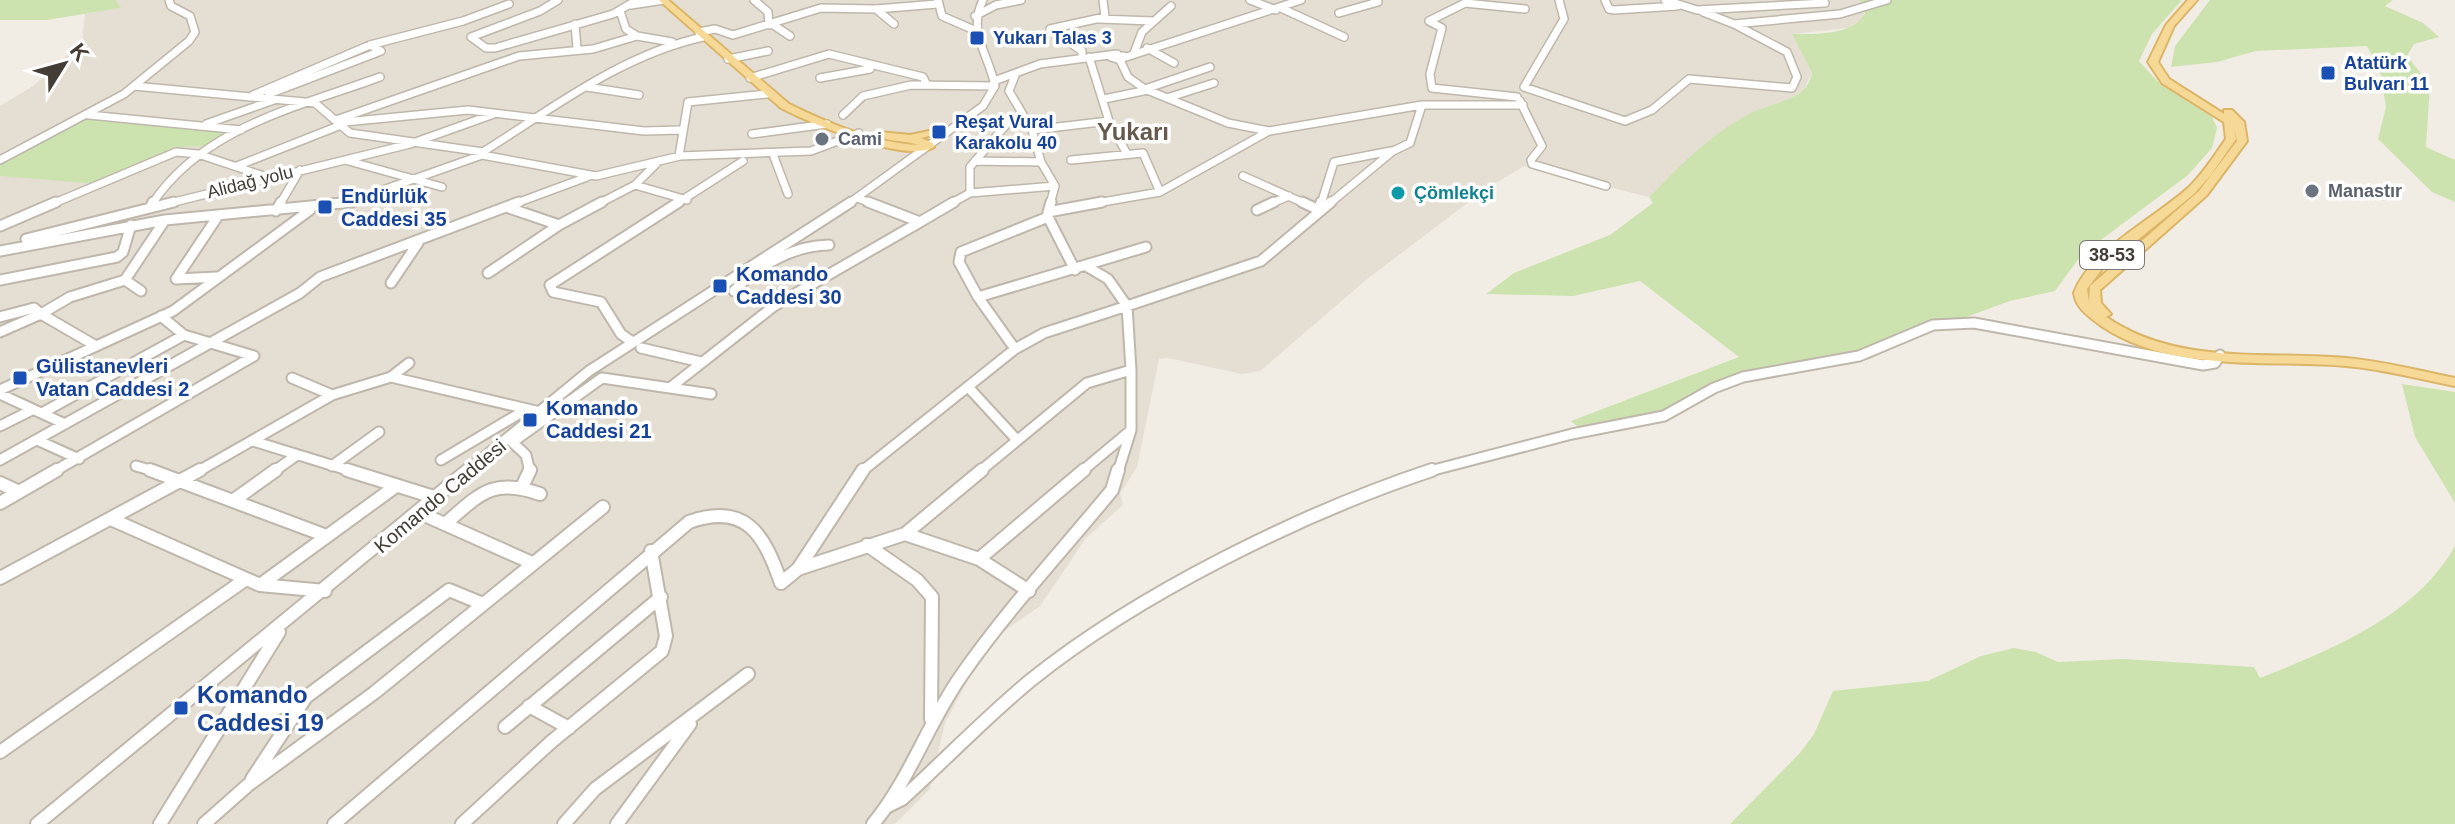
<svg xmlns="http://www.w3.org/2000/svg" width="2455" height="824" font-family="Arial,sans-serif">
<rect width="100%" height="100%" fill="#f1ede4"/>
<path fill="#e5ded3" d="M116,0H1860L1865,10L1862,19L1848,28L1793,34L1812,73L1804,89L1790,99L1762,108L1673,173L1649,197L1524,166L1489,187L1496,191L1480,204L1470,201L1366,280L1260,371L1242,374L1168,358L1159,359L1137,467L1120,494L1123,505L1086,538L1040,606L1000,634L975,667L945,723L930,789L895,824H0V106L33,86L82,42L85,14L120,8Z"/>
<path fill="#cde3af" d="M0,0H116L121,8L47,20H0Z
M1860,0H2182L2152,34L2139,61L2160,84L2212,117L2217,128L2212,148L2188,175L2082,254L2055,291L2010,301L1923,333L1870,359L1745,382L1720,391L1673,418L1588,435L1571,421L1739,357L1640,281L1573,296L1486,294L1514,273L1610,235L1653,203L1649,197C1680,165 1721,124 1763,108C1783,100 1807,98 1812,73L1792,34C1815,34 1853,36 1865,13Z
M2210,0H2393L2385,6L2423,23L2439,37L2414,44L2407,56L2430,85L2426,147L2455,160V202L2432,192L2378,139L2386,107L2380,70L2367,46L2256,51L2217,62L2171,67L2175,46Z
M94,114L233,133L206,146L181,147L98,184L0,176V163Z
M2402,384L2455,392V503L2415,437Z
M2455,546V824H1730L1800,753L1814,734L1833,691L1928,681L1981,656L2014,648L2036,652L2058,662L2123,659L2254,667L2260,678C2331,650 2417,615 2455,546Z"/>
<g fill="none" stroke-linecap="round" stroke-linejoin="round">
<defs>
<path id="minor-far2" d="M558,0L540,11L471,37L486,48H495L613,14L637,0
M754,0L768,12L769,25
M938,0L942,16L974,30
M1250,0L1276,10
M1559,0L1564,19L1524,87L1625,121L1652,110L1689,79L1792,88L1797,77L1787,52L1734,24L1840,14L1887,0
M1605,0L1609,9L1614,10L1677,6
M1665,0L1697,10L1825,3
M631,5L664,0
M1281,8L1344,37
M876,9L894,24
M620,11L626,29L637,36
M1703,12L1734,24
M1339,13L1378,2L1374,0
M975,16L996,5L1021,0
M1099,19L1153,21
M575,24L577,49
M772,24L790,36
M699,32L715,29L733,35L821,8L876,9L937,4
M1147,48L1174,63
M1134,53L1142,32L1171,6
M1123,56L1120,60L1111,57Z
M1089,57L1109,121L1127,154
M1082,58V51L1050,29L1105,17L1103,0
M1123,58L1301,0
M728,59L768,51
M1120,60L1128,77L1145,89L1228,123L1269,131L1422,105H1523
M1016,73L1009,91L1032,130L1041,162L1055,186L1050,204
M750,78L829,54L923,77L927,85
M820,78L870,69
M994,81L1040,64L1117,54
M134,86L315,103L350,133L483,152C553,108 621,55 703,37
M587,87L639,95
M1145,89L1210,67
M269,94L381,51L370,45
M253,95L370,45L463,21L509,4
M1517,97L1432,88L1430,74L1442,28L1429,21L1465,3L1525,9
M1167,98L1214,83
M1104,99L1148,90
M1520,101L1542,146L1531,160L1532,164L1606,186
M89,115L241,130
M843,115L863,96L911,85L995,86
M336,120L519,56L593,49L637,36L672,42
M345,122L468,110L644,131L680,130
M206,124L274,100
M1032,130L1109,121
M752,134L827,124
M679,156L688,102L767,94
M774,157L788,194
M0,160L124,94L189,41L195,32L190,16L171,6L169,0
M345,160L442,187
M1071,160L1143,153L1160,192L1269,131
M975,161L1041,162
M237,166L341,125
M1243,176L1306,204
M635,185L687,200
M970,193V167L1012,118L1021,116
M857,198L874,204
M52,204L176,152L198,154L267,177
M152,204C203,127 298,107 380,77
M166,204L410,144L494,114
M280,204L300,170
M343,204L482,155L596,176L680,156L811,151L859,133
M514,204L587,177
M598,204L635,185L659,161
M676,204L743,161
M848,204L983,106L995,86C989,55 967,32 983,0
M950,204L970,193L1055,186
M1091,204L1160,192
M1270,204L1289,196
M1321,204L1334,162L1391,151
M1329,204L1393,151L1410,143L1422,105"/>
<path id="minor-far1" d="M868,202L920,222L954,202
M1051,202L1048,212L1102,202
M1302,202L1319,210L1321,202
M151,206L153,202
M509,208L559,225
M1257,210L1274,202
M276,211L281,202
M1048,212V217L961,252L959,262L978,297L1146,247
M1048,217L1075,270
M0,226L56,202
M26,239L174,202
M829,245C795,245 756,266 734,291L774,306L920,222
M0,251L165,220L352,202
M1086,266L1108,279L1127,306L1261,261L1331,202
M488,273L559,225L602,202
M217,277L176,279L218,216
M0,280L117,257L123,252L131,225
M391,283L418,243
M141,291L125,280L165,220
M978,297L1015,349L1044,333L1127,306L1131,370L1087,383L979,472
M161,316L184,335L254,356
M0,317L34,308L41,314
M0,332L41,314
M631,341L621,334L601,302L553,292L550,285L679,202
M96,346L41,314L70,297L125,280
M641,348L701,362
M409,363L391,377L540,412
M292,378L332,395L391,377
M671,387L774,306
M969,388L1017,440
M0,390L173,311L310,210
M0,394L65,424
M42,413L184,335
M0,426L32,410
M37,440L79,459
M510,440L526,455L530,472
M253,441L354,472
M514,441L602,378L711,394
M0,460L300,293L320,277L519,202
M441,460L527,409
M136,466L157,472
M332,466L379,432
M53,472L254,356
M197,472L332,395
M273,472L297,455
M466,472L589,371L851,202
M861,472L1015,349
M1081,472L1130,431
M1118,472L1131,430V370
M1426,472L1572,434L1664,416L1714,388L1743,377L1859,356L1933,325L1974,323L2203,365L2215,363L2220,355"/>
<path id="minor" d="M150,470L324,535
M347,470L437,498
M0,483L19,492
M522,487L530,470
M234,500L276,470
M0,503L57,470
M420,513L532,563
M113,520L260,585L325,591
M445,524C480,494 492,477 540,494
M905,534L979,559L1029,591
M867,545L917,580L932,597L931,719
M979,559L1084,470
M798,569L905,534L982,470
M0,578L200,470
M260,585L396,486
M529,706L569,728
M231,711L267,712L304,698
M505,727L661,597
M0,752L246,579
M252,779L306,697L449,590L483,604
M888,806L902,799C945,760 986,717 1031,680C1138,594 1302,513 1432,470
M37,824L468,470
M160,824L279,632
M204,824L248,785L374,693L603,507
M334,824L689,522C746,502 764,534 781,583L798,569L863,470
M462,824L551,742L662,651L666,636L651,551
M564,824L595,789L748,674
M617,824L690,724
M873,824C909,781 928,723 961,676C1006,611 1062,551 1112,490L1118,470"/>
<path id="major" d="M659,0H668L789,104C828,123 874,143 919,145C905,140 887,142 875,135L880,132L910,135L939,129L944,132L921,138L933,143L934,147C906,164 810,123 781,108Z
M2188,0H2197L2174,26L2158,62L2169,79L2224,114V110H2232L2244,122L2247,141L2207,195L2100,290L2101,303L2111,314L2106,317C2177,366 2265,351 2346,358C2383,361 2419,371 2455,378V386C2419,379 2383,369 2346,366C2264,359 2172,374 2100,325C2088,316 2076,308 2074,293C2089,251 2155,218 2188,188C2203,174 2214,156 2226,139L2224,122L2162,83L2148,62L2166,25ZM2235,130L2237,141L2199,191L2090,286L2089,302L2087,289L2102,269L2194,194L2210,176L2236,139Z"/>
</defs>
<use href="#minor-far2" stroke="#bfb7ab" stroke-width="10"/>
<use href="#minor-far1" stroke="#bfb7ab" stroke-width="13"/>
<use href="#minor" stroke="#bfb7ab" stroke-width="16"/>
<use href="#major" stroke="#dbb668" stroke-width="4"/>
<use href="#minor-far2" stroke="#fff" stroke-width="7"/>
<use href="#minor-far1" stroke="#fff" stroke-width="9"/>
<use href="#minor" stroke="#fff" stroke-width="12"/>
<use href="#major" fill="#f7d997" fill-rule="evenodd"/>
</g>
<g fill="#1a4fb4" stroke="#fff" stroke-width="3">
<rect x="969" y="30" width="16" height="16" rx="4"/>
<rect x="2320" y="65" width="16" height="16" rx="4"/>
<rect x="931" y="124" width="16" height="16" rx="4"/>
<rect x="317" y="199" width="16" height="16" rx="4"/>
<rect x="712" y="278" width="16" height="16" rx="4"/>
<rect x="12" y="370" width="16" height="16" rx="4"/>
<rect x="522" y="412" width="16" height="16" rx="4"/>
<rect x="173" y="700" width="16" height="16" rx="4"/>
</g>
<g fill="#6b7280" stroke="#fff" stroke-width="3">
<circle cx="822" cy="139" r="8"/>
<circle cx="2312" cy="191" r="8"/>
</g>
<circle fill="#0f9aa8" stroke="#fff" stroke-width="3" cx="1398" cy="193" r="8"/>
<g text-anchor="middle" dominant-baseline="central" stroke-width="7" stroke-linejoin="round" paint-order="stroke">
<g font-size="18" font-weight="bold" fill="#164399" stroke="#fff" text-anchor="start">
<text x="993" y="38">Yukarı Talas 3</text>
<text x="2344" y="63">Atatürk<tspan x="2344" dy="21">Bulvarı 11</tspan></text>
<text x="955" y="122">Reşat Vural<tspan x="955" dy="21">Karakolu 40</tspan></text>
</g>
<g font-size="18" font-weight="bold" fill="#5b616d" stroke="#fff" text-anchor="start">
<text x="838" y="139">Cami</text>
<text x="2328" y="191">Manastır</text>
</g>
<g font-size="18" fill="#433d35" stroke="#fff">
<text transform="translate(250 182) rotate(-14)">Alidağ yolu</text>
</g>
<g font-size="18" font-weight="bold" fill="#0d838f" stroke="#fff" text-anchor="start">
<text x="1414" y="193">Çömlekçi</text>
</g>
<rect fill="#fff" stroke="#7b7772" stroke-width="2" x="2080" y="241" width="64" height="28" rx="6"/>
<g font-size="18" font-weight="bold" fill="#433d35">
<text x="2112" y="255">38-53</text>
</g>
<g font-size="20" font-weight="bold" fill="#164399" stroke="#fff" text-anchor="start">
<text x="341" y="196">Endürlük<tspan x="341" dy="23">Caddesi 35</tspan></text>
<text x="736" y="274">Komando<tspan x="736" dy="23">Caddesi 30</tspan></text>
<text x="36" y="366">Gülistanevleri<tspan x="36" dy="23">Vatan Caddesi 2</tspan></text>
<text x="546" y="408">Komando<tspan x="546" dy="23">Caddesi 21</tspan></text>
</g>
<g font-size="20" fill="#433d35" stroke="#fff">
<text transform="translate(440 496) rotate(-40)">Komando Caddesi</text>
</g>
<g font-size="24" font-weight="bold" fill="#655a4d" stroke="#fff">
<text x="1133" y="131">Yukarı</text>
</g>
<g font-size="24" font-weight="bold" fill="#164399" stroke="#fff" text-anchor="start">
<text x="197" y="694">Komando<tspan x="197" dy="28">Caddesi 19</tspan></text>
</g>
</g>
<g transform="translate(64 64) rotate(53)" stroke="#ffffff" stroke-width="6" paint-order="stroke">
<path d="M0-6L14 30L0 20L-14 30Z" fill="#433d35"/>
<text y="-12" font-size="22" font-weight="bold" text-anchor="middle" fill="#433d35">K</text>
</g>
</svg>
